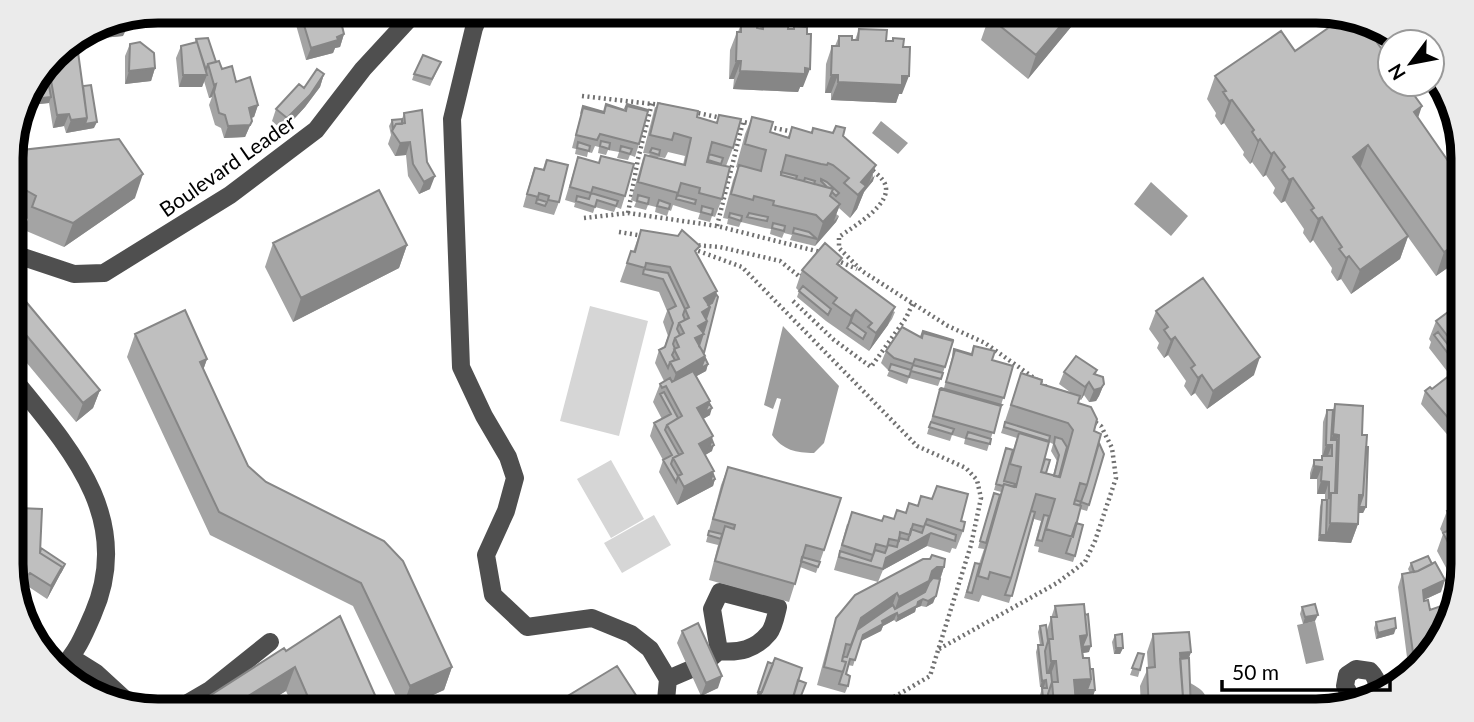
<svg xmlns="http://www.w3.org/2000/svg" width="1474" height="722" font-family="Lato,sans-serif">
<rect width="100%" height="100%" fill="#fff"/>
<path fill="#d6d6d6" d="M590,306L648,321L619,436L560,421Z
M611,460L644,519L611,538L577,479Z
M654,515L671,545L622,573L604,543Z"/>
<path fill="#9d9d9d" d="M881,121L908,143L898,154L872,133Z
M1151,182L1188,216L1171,236L1134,204Z
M783,326L839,386L824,443L814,453C796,453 783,450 772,435L781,399L777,398L773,409L764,405Z
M1315,621L1324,660L1306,664L1297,625Z
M1189,682C1206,693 1206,691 1207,711H1188Z"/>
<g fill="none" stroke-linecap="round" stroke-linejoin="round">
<path stroke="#717171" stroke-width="4.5" stroke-dasharray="2 3.5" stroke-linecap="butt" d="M582,96L661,105
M693,112L722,118
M734,120L753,124
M769,127L794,132
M869,167C874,172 882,177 885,184C893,204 854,226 839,237V248L862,271L948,326L985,343L1048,388
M628,213L638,159L652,103
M584,218L628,213L717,226L820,252
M717,226L743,122
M619,232L644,236
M693,245L720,247L780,261L800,277L802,275
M693,249L742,267L917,446L966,468L977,480L981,498L971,545L930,676L870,711
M836,260L857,269
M793,301L834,340L871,367L906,318L913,303
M939,649L1057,583L1085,562L1095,541L1116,478L1112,448L1101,426L1092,420"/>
<path stroke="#4f4f4f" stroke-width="18" d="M481,11L474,28L452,119L461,367L484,416L508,457L515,478L506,511L486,555L493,595L527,627L592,618L631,634L650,649L668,679L665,711
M11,253L74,274L104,273L230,195L316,130L363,69L411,17L428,11
M11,376C69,447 135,518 93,614C84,635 76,654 60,669
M72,658L96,673L132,706
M705,663L719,651C739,653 755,650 769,633C774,627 776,615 778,607L720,592L712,609L719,651
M668,679L689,670
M1360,700L1350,695L1345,686L1347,675L1356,669L1370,671C1378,679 1379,687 1371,696
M174,711L210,690L270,642"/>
<path stroke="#000" stroke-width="18" d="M1432,78L1444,96"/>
</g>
<path fill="#a4a4a4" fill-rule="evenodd" d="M1085,10L1028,79L981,40L989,17Z
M300,12L344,34L340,47L335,48L333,53L306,60L296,25Z
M764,18L788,29H792L794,26L803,87H800L798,92L733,89L734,79H729L730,50L737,32H738L741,24L760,28Z
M102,22L123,36L102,38L97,32V25Z
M859,29L886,41H892L893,38L902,94H899L896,103L831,100V93H825L826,64L832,46H835L839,36L855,40Z
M196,39L222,69L236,82L258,105L254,117L251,118L252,121L245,137L224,138L221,128L215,125L209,105L212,97L209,98L204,81L202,87H179L176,58L181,46L194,43Z
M130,44L155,68L151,81L125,84V56Z
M1295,51L1418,118L1462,181L1463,257L1436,276L1408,237L1400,259L1351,294L1341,279L1337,281L1331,272L1332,268L1313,240L1310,243L1303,233L1304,229L1285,201L1281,203L1273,193L1275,188L1266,175L1263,177L1252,162L1250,164L1243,155L1244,152L1224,123L1221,125L1215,116L1216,113L1207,99L1215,76Z
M53,57L83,86L94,128L66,133L64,126L53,128L49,103L39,104L36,80Z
M441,62L430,86L412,80L414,74Z
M324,74L320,87L305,107L283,131L272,121L276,109Z
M627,104L639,144L635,157L630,155L628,160L617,158L619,152L608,150L606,155L598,153L599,147L595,146L592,153L588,152L587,157L575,154L576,149L572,148L583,106L603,111L624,110Z
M655,107L697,117L733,148L726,166L721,164L722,199L715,217L712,216L710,222L698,219L700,213L692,211L693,209L692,211L673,205L671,211L669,210L667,216L655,212L656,207L648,205L646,210L634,207L636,202L631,200L643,158L650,154L643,153ZM668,152L685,156L683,165L658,158V157L665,158Z
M404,113L430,189L419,194L408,176L406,155L395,156L388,144L391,135L389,126L392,120L402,119Z
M752,117L770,132L788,137L792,127L812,133H833L836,126L843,136L876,165L873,173V181L864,192L857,209L850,218L839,208L836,214L839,216L836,222L815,246L790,240L792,235L784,233L782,238L770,234L771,229L765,228L741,222L739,227L727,224L728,219L723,218L733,180L738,168L736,167L745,134Z
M22,150L135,198L64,247L24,230L28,219L13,212V174Z
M546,159L559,202L554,215L523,207L534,167L543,169Z
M576,163L625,196L621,209L616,207L614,212L595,207L593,213L574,207L575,203L565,200Z
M639,235L697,254L716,294L704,353L708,364L706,371L696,376L709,403L710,415L703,419L712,440V451L705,455L715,479L713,486L677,505L659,472L663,460L650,436L654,423L662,419L653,402L660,384L664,381L655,363L659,350L664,347L668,336L663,322L667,311L659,292L620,282L631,251L633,252Z
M273,243L407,245L399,268L293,322L265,267Z
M840,264L841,267L895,307L893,311L895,312L892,319L869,351L826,321L797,297L799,291L796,288L802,270Z
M11,286L100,390L93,408L76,422L11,344Z
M1156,311L1254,375L1207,409L1195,393L1191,396L1184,386L1186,381L1168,355L1164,358L1157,348L1159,343L1149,329Z
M1463,314V396H1462L1463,398V441L1457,446L1421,404L1425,391L1432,389L1450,375L1429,348L1431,342L1429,339L1436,321Z
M135,334L207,359L203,370L248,466L452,667L444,690L402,709L353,606L210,535L127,357Z
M973,346L993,360L1013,366L987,451L964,444L965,439L952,435L950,441L927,434L940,389L944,388L954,349L971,354Z
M886,351L945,367L938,386L909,378L907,384L887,376L889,371L881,363Z
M1097,370L1096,374L1104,384L1099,396L1096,401L1089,402L1084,395L1081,400L1079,399L1078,403L1094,431L1099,443L1089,505L1087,511L1080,509L1076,523L1075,556L1073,562L1038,552L1039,547L1034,546L1041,521L1034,519L1009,603L982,595L979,602L964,598L973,569L979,564L984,549L978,548L992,499L1000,495L1001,492L994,490L1004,454L1006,448L1013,450L1017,438L1001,433L1021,373L1041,384L1070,392L1059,384L1064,372ZM1049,442L1053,444L1051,451L1057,461L1053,475L1046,473L1045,459Z
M1335,404L1362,435L1366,507L1363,513H1358V524L1351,543L1318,541L1320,507L1322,500H1325V494H1317V479H1310V473L1314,460H1321L1322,458L1323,422L1327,410H1333Z
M728,467L824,550L816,573L800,567L789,602L709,580L718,545L706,542L721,485Z
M1463,502V564L1462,569L1450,575L1437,551L1443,534L1440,529L1447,511Z
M909,503L961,521L963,531L956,549L952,548L950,553L927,546L883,570L878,582L834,570L847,524L882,521L894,519L905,513Z
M18,508L41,548L65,564L62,571L47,599L26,585L21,590L12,583V574L16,566L15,538H13V521Z
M930,559L944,567L933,603L926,607L921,606L916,608L915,612L896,622L894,620L889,623L883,626L881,631L861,641L853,666L848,665L846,674L848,686L845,693L817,685L830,637L836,618Z
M1411,563L1441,592L1424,600L1430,610L1448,629L1409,673L1398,587L1402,574L1410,573L1408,569Z
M1055,606L1089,652L1083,653L1084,658L1090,669L1095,690L1093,696L1078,697L1079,711H1042L1040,695L1042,688H1044V687H1040L1036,652L1038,645H1040L1038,632L1040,626L1047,630Z
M1302,607L1315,621L1303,624L1300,614Z
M1376,622L1394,634L1376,639L1374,628Z
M682,631L718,688L701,696L677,643Z
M1153,634L1191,652L1189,658L1191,711H1141L1140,686L1148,668L1147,652Z
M1115,635L1123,648L1120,654H1114L1112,642Z
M286,651L382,711H295L286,691L253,711H186Z
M1138,653L1140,670L1138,677L1130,675Z"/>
<path fill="#868686" d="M1074,10H1085L1028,79L1036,55Z
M126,30L123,36L102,38L105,32Z
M344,34L340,47L335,48L333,53L306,60L311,48Z
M736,61H741L734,79H729Z
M155,68L151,81L125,84L129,71Z
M805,68L810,69L803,87H800L798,92L733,89L740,71Z
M324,74L320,87L305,107L283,131L287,118Z
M183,75H207L202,87H179Z
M831,75H838L831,93H825Z
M902,76H909L902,94H899L896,103L831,100L838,82Z
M51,80L47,93L40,87L42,81Z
M216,84L212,97L209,98L214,85Z
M51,97L49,103L39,104L42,98Z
M1232,100L1224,123L1221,125L1229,101Z
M258,105L254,117L244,120L249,108Z
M1422,106L1414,130V112Z
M69,114L64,126L53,128L57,115Z
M87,118L97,122L94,128L66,133L71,120Z
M252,121L245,137L224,138L228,126Z
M1260,139L1252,162L1250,164L1258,141Z
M410,142L406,155L395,156L400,143Z
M1368,145L1360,169L1353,157Z
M1274,152L1266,175L1263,177L1271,154Z
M876,165L867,188L864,192L857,209L850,218L858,195L861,182Z
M143,174L135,198L64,247L73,223Z
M875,175L873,181L867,188L870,181Z
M435,176L430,189L419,194L424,182Z
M1293,178L1285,201L1281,203L1289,180Z
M840,204L834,221L839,216L836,222L815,246L823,222Z
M1322,217L1313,240L1310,243L1318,219Z
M1408,236L1400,259L1351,294L1360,270Z
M1463,240V257L1436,276L1444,252Z
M407,245L399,268L293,322L301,298Z
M1349,256L1341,279L1337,281L1346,258Z
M717,291L697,352L691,350L704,298Z
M895,307L888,325L869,351L876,333Z
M856,310L849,329L847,328L851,316Z
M1175,337L1168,355L1164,358L1171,340Z
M705,356L701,368L708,364L706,371L670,391L676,373Z
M1260,357L1254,375L1207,409L1213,391Z
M207,359L199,382L200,362Z
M1202,375L1195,393L1191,396L1198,378Z
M1089,382L1084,395L1081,400L1085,387Z
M1104,384L1099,396L1096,401L1089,402L1094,390Z
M1463,386V396L1453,403L1457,391Z
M100,390L93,408L76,422L83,403Z
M710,401L703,419L697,408Z
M712,408L710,415L703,419L705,412Z
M1463,423V432L1455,434L1457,428Z
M1333,434L1339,435L1332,453V445L1327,458H1322L1326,445H1330Z
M713,436L709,448L714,445L712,451L697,460L699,444Z
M1463,436V441L1457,446L1459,439Z
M1314,466L1322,467L1317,479H1310Z
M714,471L710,482L715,479L713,486L677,505L684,487Z
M1321,481L1329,482L1325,494H1317Z
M1359,495H1363L1366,507L1363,513H1352Z
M1330,523L1358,524L1351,543L1318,541L1320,535H1326Z
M20,525L15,538H13L18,526Z
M931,533L927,546L883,570L886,558Z
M1463,553L1462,568L1450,575L1456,557Z
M65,564L62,571L47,599L51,586Z
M937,567H944L938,585L923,599L893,615L899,597Z
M30,573L26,585L21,590L26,577Z
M1445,580L1441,592L1419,602L1423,590Z
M897,593L890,612L854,636L861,618Z
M936,596L933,603L926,607L928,601Z
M923,599L921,606L916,608L915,612L896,622L898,616Z
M897,613L894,620L883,626L881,631L861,641L863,635L882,621Z
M1318,615L1315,621L1303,624L1305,617Z
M1396,628L1394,634L1376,639L1378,633Z
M1087,635L1091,646L1089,652L1077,654L1080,636Z
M1116,648H1123L1120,654H1114Z
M1191,652L1184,670L1178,659L1180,653Z
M1051,661H1056L1049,679L1045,680Z
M295,667L286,691L253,711H224Z
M452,667L444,690L402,709L410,686Z
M722,676L718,688L701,696L706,683Z
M1091,679L1095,690L1093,696L1070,698L1074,680Z
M1046,680L1044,687H1040L1042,681Z
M758,692H762L757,704H753Z
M639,700L635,711H621Z
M1076,701L1073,711H1051L1054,704Z"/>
<path fill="#bfbfbf" stroke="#868686" stroke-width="2" d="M305,10H338L344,34L337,37L338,40L311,48L300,12Z
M994,10H1074L1036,55L989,17Z
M1344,17L1362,21L1390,61V84H1406L1422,106L1414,112L1462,181L1463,240L1444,252L1368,145L1353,157L1408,236L1360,270L1349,256L1346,258L1339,249L1342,247L1322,217L1318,219L1311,210L1314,208L1293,178L1289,180L1282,170L1285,167L1274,152L1271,154L1260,139L1258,141L1252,132L1254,130L1232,100L1229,101L1223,92L1226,91L1215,76L1281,31L1295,51Z
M121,18L123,19L126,30L105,32L99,26V23L102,22Z
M764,18H789L788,29H794V26L807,27V34H811L810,69L805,68V74L740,71L741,61H736L737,32H741V24H757V28L763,29Z
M859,29L887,30L886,41H893V38L904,39L903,47H910L909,76H902V85L838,82V75H831L832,46H839V36H852V40H858Z
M208,38L216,62L208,64L206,70L196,39Z
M140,42L154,53L155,68L129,71L130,44Z
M197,42L207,75H183L181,46Z
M78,52L87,118L71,120L69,114L57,115L51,80L42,81L41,73L53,57Z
M423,55L441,62L432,79L414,74Z
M219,61L222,69L232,66L236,82L250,77L258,105L249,108L252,121L250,125L228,126L225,115L219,113L214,92L216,84L214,85L208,64Z
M317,69L324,74L310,95L287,118L276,109L299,84L304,88Z
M91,85L97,122L85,124L87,118L83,86Z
M49,86L51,97L42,98L40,87Z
M658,103L698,111L697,117L717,123L719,115L741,119L733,148L712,142L707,162L730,167L722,199L699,193L700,188L681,183L678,193L638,182L645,155L685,165L691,138L674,133L672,140L650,135Z
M606,104L624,110L606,105L604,112Z
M627,104L648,110L647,111L627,106L625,109Z
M606,105L626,111L627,106L648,111L639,144L600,134L597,140L576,135L583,108L604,113Z
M583,106L604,112L603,113L583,108L581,114Z
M422,110L427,162L435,176L424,182L413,164L410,142L400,143L392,131L396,124L405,123L404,113Z
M752,117L773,122L770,132L789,138L792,127L812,133L813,128L833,133L836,126L845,128L843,136L876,165L861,182L866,186L858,195L844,183L849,178L833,165L828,163L827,165L821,164L786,155L781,175L833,189L830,196L840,204L823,222L816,215L773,205L774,201L754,196L753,200L731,194L739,165L761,171L763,162L766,150L745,144Z
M402,119V124H396L393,129L392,120Z
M119,139L143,174L73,223L32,207L36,196L22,188V150Z
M601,141L610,143L609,149L600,146Z
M578,142L590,146L589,151L577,148Z
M621,146L632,149L630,154L620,151Z
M652,148L660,150L659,155L650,152Z
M709,154L723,158L721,164L708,160Z
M601,156L634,164L625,196L593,187L591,193L570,187L578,157L599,163Z
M547,160L568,165L559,202L548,200L549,196L539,193L538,197L527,194L535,168L544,170Z
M781,172L797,176L796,179L781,175Z
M805,178L815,181L814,184L804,181Z
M821,179L827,182L839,193L836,196L832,192L833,189L827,187L821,181Z
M379,190L407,245L301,298L273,243Z
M591,193L618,201L616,206L597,200L595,207L576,201L577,196L589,199Z
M638,195L649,198L648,204L637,201Z
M677,195L696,200L695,204L676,199Z
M537,199L547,202L545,206L536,203Z
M659,200L670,204L669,209L657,206Z
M702,206L713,209L712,215L701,212Z
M730,213L742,216L741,221L729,217Z
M749,213L768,217L767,221L747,217Z
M773,223L785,226L784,231L772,228Z
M794,228L809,232L817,239L793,233Z
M641,230L678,236L682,230L700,246L695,251L717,291L704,298L710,307L702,312L707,321L698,326L704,334L695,338L705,356L676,373L670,362L679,359L674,349L679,347L675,338L684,333L679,323L689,318L685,309L689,307L670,267L646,263L645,268L627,263L631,251L635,252Z
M825,243L842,258L837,264L895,307L876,333L868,327L872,323L856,310L851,316L833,303L837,298L802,270Z
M644,269L668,273L685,309L683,315L685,320L679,323L677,329L680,335L675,338L673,344L675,349L672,355L675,360L670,362L668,368L659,350L665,347L673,323L668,310L676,306L663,279L643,274Z
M1203,278L1260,357L1213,391L1202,375L1198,378L1191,368L1195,365L1175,337L1171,340L1164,330L1168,327L1156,311Z
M12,285L100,390L83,403L11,317V286Z
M803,286L831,309L828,315L799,291Z
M716,294L718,297L704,353L699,346L707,321L706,319L710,307L708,305L712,303Z
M1456,306L1463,314V356L1436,321Z
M185,310L207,359L200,362L248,466L266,482L384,541L403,561L452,667L410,686L361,583L219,512L135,334Z
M851,322L866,333L863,339L847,328Z
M902,327L922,338L923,333L953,341L945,367L915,359L913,364L894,358L886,351Z
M923,331L953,340V341L923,333L921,337Z
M1438,332L1463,364V386L1457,391L1463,398V423L1457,428L1425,391L1430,387L1432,389L1459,368L1434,335Z
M974,346L995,351L992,360L1013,366L1004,398L946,382L955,350L972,355Z
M954,349L971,354V355L955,350L953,357Z
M1076,356L1097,370L1094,374L1103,377L1104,384L1101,388L1094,390L1089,382L1085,387L1064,372Z
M705,358L708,364L701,368Z
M891,364L911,370L913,365L943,373L941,379L911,371L909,377L889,370Z
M693,371L710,401L697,408L713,436L699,444L714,471L684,487L678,476L682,474L673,458L683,453L667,425L682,416L666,386L662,388L660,384L670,378L672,382Z
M1021,373L1042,380L1041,384L1080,396L1078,403L1091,407L1097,419L1094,431L1101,434L1087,485L1080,483L1074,504L1081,506L1073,537L1046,529L1055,499L1036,494L1011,578L990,572L988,579L978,576L1004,484L1016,487L1021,467L1010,464L1019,433L1049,442L1041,472L1060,477L1073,430L1068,423L1011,405Z
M941,388L1002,405L1001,406L940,389Z
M940,389L1001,406L994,433L933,416Z
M664,392L678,418L667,425L665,430L679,455L673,458L671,464L678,476L676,482L663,460L672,455L654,423L671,414L660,394Z
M709,403L712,408L705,412Z
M1335,404L1363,406L1362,435H1367L1363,495H1359L1358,524L1330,523L1331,493H1337L1339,435L1333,434Z
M1327,410H1333L1331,440H1337L1335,493H1331L1329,499V482L1321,481L1322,467L1314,466V460H1322V456H1332V445H1326Z
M931,422L954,429L952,434L929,427Z
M1005,422L1050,436L1049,441L1004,427Z
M1463,428V436L1459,439L1455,434Z
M968,432L991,439L990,444L966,438Z
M1055,437L1062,439L1067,447L1059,477L1054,476L1059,455L1054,444Z
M712,440L714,445L709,448Z
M1099,443L1104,454L1089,505L1081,502L1087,485Z
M1366,447H1368L1366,507H1359L1363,495Z
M1006,448L1013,450L1004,481L1015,484L1014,487L1004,484L1003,486L996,484Z
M1045,459L1050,460L1046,473L1041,472Z
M728,467L841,498L824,550L806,545L795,584L715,561L725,526L734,529L735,525L713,519Z
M713,474L715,479L710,482Z
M937,486L968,494L961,521L965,522L963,531L927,519L924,527L913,524L910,535L900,532L899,541L889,539L887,547L876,544L873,555L842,545L852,512L882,521L884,516L894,519L897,510L906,513L909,503L918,506L921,496L932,499Z
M994,493L1000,495L986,543L980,541Z
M1075,500L1081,502L1080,505L1074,504Z
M1322,500H1327L1326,535H1320Z
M1463,502V553L1456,557L1443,533L1455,527L1447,511Z
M18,508L42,509L40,553L62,567L51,586L30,573L26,577L14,568L20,559V525L18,526Z
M1031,511L1035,512L1012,596L1005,595L1011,578Z
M1044,515L1049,516L1042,541L1037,540Z
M1076,523L1083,525L1075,556L1066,553Z
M925,524L956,535L955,541L931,533L886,558L883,569L839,557L840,551L871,561L875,550L885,553L888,545L897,547L899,538L908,540L911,529L922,533Z
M709,531L722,534L721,539L708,535Z
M41,548L65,564L60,573L62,567L40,553Z
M932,555L945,559L944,567H937L932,571L929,581L899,597L897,593L861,618L851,645L846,644L842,661L846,662L843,672L824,667L836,618L855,595L923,559H930Z
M1428,556L1432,564L1418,571L1414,572L1411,563Z
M802,557L820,562L818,567L801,561Z
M1435,562L1445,580L1423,590L1424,601L1428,600L1430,610L1444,605L1448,629L1415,667L1402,574L1418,571Z
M975,563L980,564L972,593L967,592Z
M933,578L940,579L936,596L928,601L923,599L918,602L917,606L898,616L897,613L891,616L882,621L883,624L863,635L855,660L850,659L846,674L850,676L848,686L839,684L846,662L842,661L843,656L847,657L857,630L893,605L895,609L925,592L929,583Z
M1084,604L1087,635L1080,636L1083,658H1089L1091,679L1074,680L1076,701L1054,704L1052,682H1058L1056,661H1051L1049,639H1053L1051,617H1057L1055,606Z
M1315,604L1318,615L1305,617L1302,607Z
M1088,614L1091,646L1082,647L1087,635L1085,615Z
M340,616L382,711H314L295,667L224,711H186L284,648L286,651Z
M1395,618L1396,628L1378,633L1376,622Z
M698,623L722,676L706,683L682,631Z
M1046,625L1048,641L1045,651L1047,673H1051L1052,682L1048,694L1049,709L1044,708L1042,688H1047L1046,680L1042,681L1038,645H1043L1040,626Z
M1189,632L1191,652L1180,653L1184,711H1149L1147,668L1155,667L1153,634Z
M1122,634L1123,648H1116L1115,635Z
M1138,653L1144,654L1140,670L1132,668Z
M775,658L802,668L789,711H754Z
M1189,658L1191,711H1184L1180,659Z
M768,662L773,664L762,692H758Z
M617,666L639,700L621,711H543Z
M1090,669H1093L1095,690H1087L1091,679Z
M798,680L806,683L795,711H789Z
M1077,691L1079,711H1077V709H1074L1076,701L1075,692Z
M1077,709V711H1048Z"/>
<g text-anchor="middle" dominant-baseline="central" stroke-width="5" stroke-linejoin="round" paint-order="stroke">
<g font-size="21" fill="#000" stroke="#fff">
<text transform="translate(227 165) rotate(-35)">Boulevard Leader</text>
</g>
</g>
<path d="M0 0H1474V722H0ZM158 23H1316A135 135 0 0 1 1451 158V564A135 135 0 0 1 1316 699H158A135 135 0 0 1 23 564V158A135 135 0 0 1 158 23Z" fill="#ebebeb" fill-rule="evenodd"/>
<path fill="none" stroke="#000" stroke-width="9" d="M158 23H1316A135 135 0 0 1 1451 158V564A135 135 0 0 1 1316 699H158A135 135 0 0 1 23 564V158A135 135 0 0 1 158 23Z"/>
<g transform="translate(1411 63) rotate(238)"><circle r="33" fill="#ffffff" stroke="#999999" stroke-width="2"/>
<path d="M0-5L12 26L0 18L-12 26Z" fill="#000000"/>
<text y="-10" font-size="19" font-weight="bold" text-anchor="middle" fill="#000000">N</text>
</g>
<path d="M1222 680v10h168v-10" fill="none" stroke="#000000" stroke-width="3.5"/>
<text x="1232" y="680" font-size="21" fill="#000000" stroke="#ffffff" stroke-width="5" paint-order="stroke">50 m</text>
</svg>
